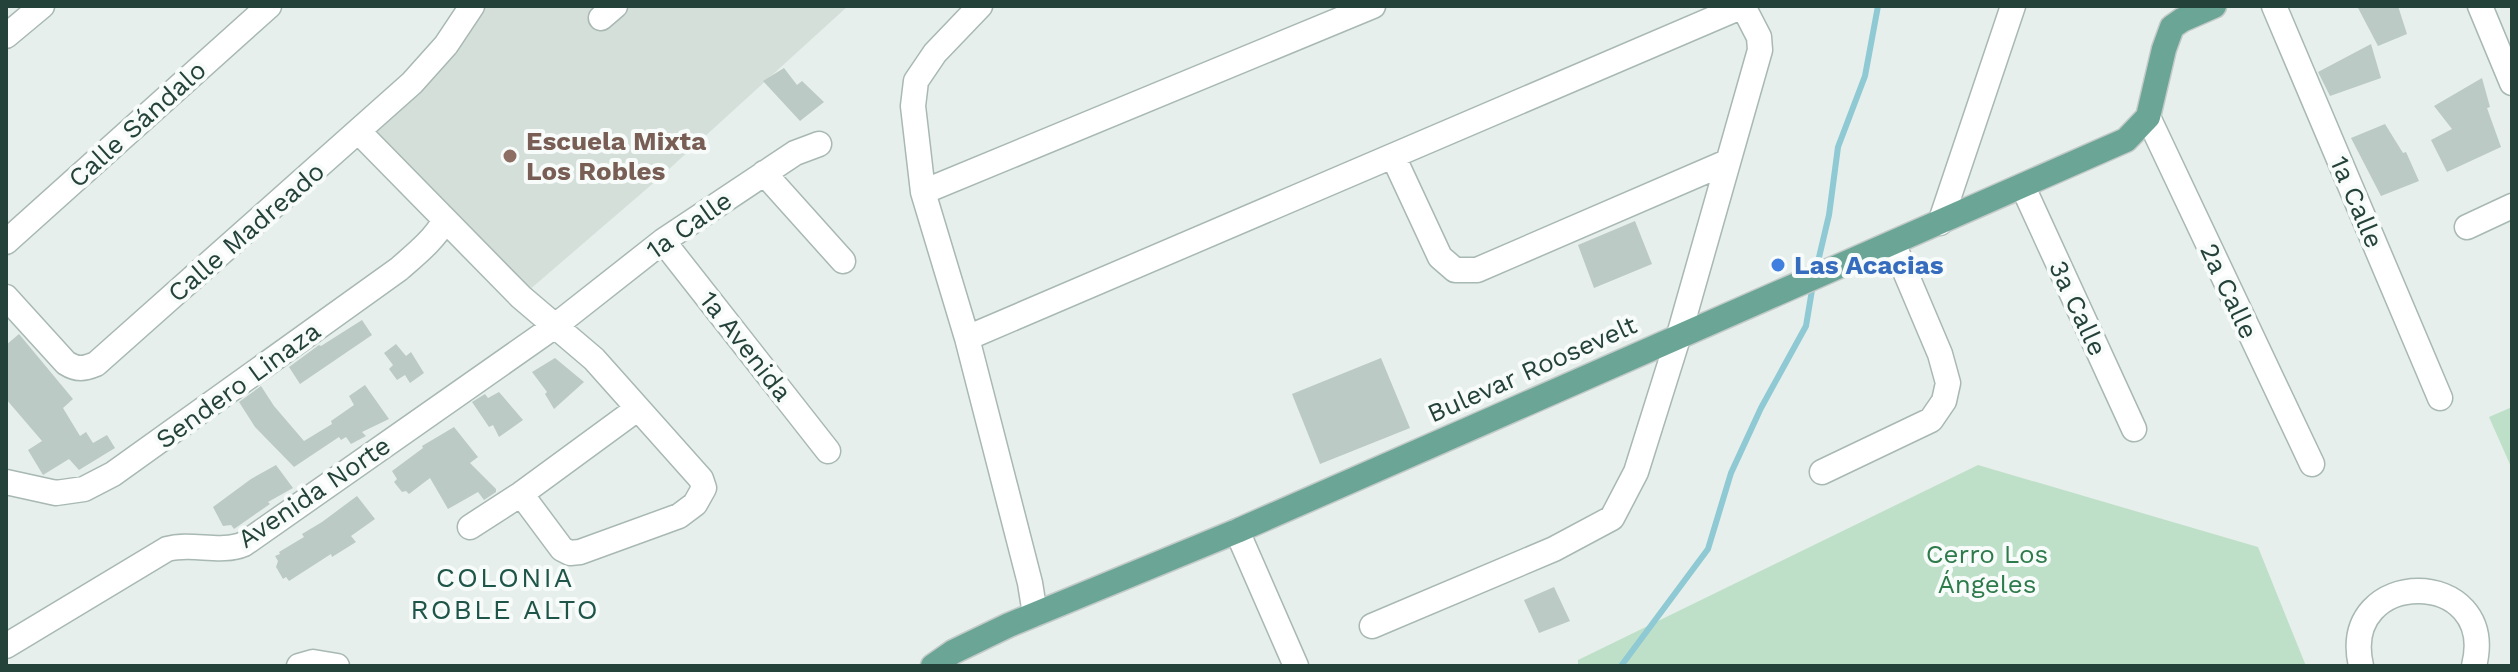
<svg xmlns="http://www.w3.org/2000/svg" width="2518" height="672" font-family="'Work Sans',sans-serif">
<rect width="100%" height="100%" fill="#e6efeb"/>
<path fill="#d4dfda" d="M472,6H848L657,180L521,297L359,132Z"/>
<path fill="#bfe0c8" d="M2512,407V469L2489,417Z
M1978,465L2258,547L2306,666H1578V660Z"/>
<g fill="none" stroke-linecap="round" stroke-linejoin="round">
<path stroke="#8ec9d4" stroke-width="6" d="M1816,270L1829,215L1838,147L1865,76L1878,6
M1621,666L1708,549L1731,473L1761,408L1806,326L1813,284"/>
</g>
<path fill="#bbcac4" d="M2357,6H2398L2407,34L2378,46Z
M2371,44L2381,78L2330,96L2318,72Z
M784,68L797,85L802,81L824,102L800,121L763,81Z
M2482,78L2490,107L2487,108L2501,147L2447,172L2431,140L2452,129L2434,106Z
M2385,124L2403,153L2406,152L2419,181L2381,196L2351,138Z
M1635,221L1652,264L1594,288L1578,245Z
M362,320L372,335L300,384L289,367L319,345L321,346Z
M19,334L73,399L63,408L80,436L86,432L93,443L107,435L115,448L79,470L69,459L43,475L28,450L42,441L6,399V345Z
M396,344L406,356L411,352L424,373L410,383L405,375L397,380L389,369L393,365L384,353Z
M555,358L584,382L554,409L545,394L547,392L532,372Z
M1381,358L1410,428L1320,464L1292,394Z
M365,385L389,419L362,432L366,436L351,444L346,437L341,440L339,437L294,467L255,427L239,402L261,386L274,406L304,441L332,424L331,421L354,405L349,396Z
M499,392L523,420L499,437L493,425L489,427L472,402L485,394L488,398Z
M454,427L478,457L470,463L496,489V492L484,500L478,492L448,509L430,478L409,494L406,491L402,492L394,482L397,479L392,471L423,448L422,446Z
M276,465L293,488L268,502L270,504L234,529L231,525L223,526L213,507L251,479Z
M357,496L375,519L351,536L356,542L332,557L331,554L289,581L286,577L283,579L276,567L278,561L275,556L280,554L279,552L304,537L302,534L322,522Z
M1554,587L1570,621L1539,633L1524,600Z"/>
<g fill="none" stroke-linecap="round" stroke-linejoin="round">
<defs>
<path id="minor" d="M980,6L935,53L916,81L913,106L923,192L967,338L1030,583L1035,614
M2274,6L2440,398
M2480,6L2512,83
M601,18L615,6
M6,36L42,6
M2148,117L2312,464
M359,132L521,297L594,359L701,479L704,488L695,504L679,516L580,552L570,553L562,549L521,494
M1393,156L1440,257L1455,270H1477L1727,162
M764,173L843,261
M2023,187L2134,429
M923,192L1373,6
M1940,223L2013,6
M2467,227L2512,206
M663,241L828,451
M6,242L269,6
M6,297L66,363C77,370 84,369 96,364L412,83L446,45L472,6
M967,338L1743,6L1759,37L1760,50L1679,335L1636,472L1612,518L1554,549L1372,626
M1822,472L1931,420L1944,401L1948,383L1940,354L1893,243
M6,482L56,493L84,489L113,474L399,269C416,254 434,240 445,220
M470,527L521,494L637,409
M1237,531L1296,666
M6,646L167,549C192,542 221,554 244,544L555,326L663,241L795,153L819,144
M299,666L313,662L337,666
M2361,666C2338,566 2499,566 2474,666"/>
<path id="major" d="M933,666L953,652L1009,625L1237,531L2126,140L2148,117L2164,49L2172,27L2182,20L2214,6"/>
</defs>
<use href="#minor" stroke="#a8b8b2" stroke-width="27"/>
<use href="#major" stroke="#c2cac8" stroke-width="27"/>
<use href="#minor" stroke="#fff" stroke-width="24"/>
<use href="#major" stroke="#6aa596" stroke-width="24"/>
</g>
<circle fill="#8d6e63" stroke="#f7fbf9" stroke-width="3" cx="510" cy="156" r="8"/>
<circle fill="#3f7fe0" stroke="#f7fbf9" stroke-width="3" cx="1778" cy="265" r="8"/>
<g text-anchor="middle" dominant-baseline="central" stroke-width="8" stroke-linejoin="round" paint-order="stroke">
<g font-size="26" fill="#24423a" stroke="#f7fbf9">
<text transform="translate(137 124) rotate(-42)">Calle Sándalo</text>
<text transform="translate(2357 202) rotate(67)">1a Calle</text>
<text transform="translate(689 225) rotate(-35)">1a Calle</text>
<text transform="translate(246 232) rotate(-41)">Calle Madreado</text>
<text transform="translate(2229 291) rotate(65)">2a Calle</text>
<text transform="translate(2078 308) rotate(65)">3a Calle</text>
<text transform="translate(746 346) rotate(52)">1a Avenida</text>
<text transform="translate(1532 369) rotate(-24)">Bulevar Roosevelt</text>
<text transform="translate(238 385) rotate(-36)">Sendero Linaza</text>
<text transform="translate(314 492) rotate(-34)">Avenida Norte</text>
</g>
<g font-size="26" font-weight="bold" fill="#785e54" stroke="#f7fbf9" text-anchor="start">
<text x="526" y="141">Escuela Mixta<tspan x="526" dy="30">Los Robles</tspan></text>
</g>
<g font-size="26" font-weight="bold" fill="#366cbe" stroke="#f7fbf9" text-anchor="start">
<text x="1794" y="265">Las Acacias</text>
</g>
<g font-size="26" fill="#2d7a4b" stroke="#f7fbf9">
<text x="1987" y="554">Cerro Los<tspan x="1987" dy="30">Ángeles</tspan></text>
</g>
<g font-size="28" letter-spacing="2" fill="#1f5548" stroke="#f7fbf9">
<text x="505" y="577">COLONIA<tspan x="505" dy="32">ROBLE ALTO</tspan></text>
</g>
</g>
<rect width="2518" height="672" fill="none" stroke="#24423a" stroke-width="16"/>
</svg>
